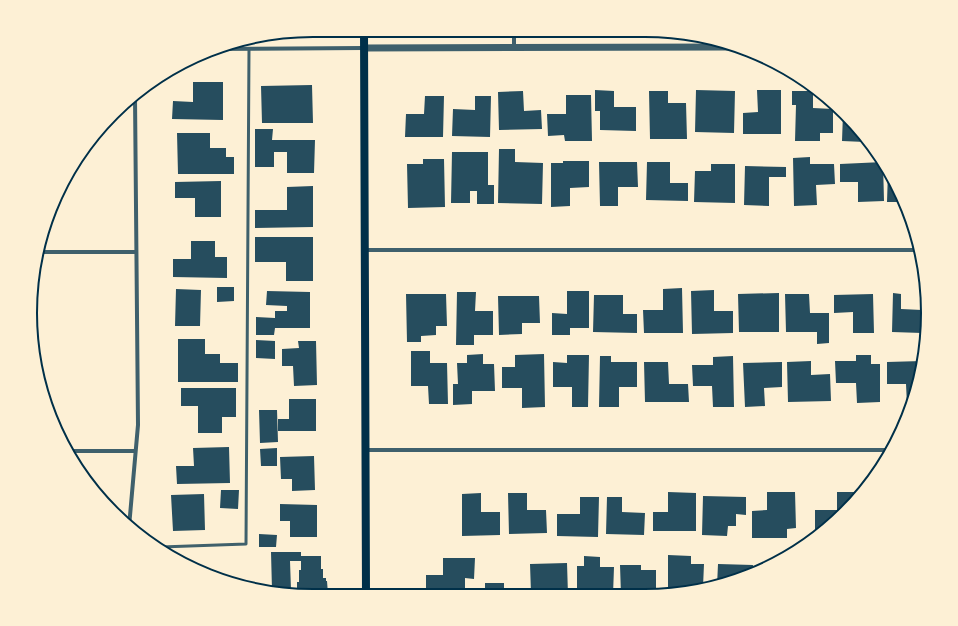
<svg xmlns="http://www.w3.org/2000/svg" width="958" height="626" font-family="'Public Sans',sans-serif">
<rect width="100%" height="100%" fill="#fdf0d5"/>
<path fill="#264d5e" d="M193,82H223V120L172,119L173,101L193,102Z
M312,85L313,123H262L261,86Z
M595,90L614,91V107H636V131L600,130V111H595Z
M696,90L735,91L734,133L695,132Z
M757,90H781V134H743V113L758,112Z
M523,91L524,111L541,110L542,129L499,130L498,92Z
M649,91H668V103H686L687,139H650Z
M792,91H813V108L833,109V133H820V141H795L796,105H792Z
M566,95H591L592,141H565L564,135L548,136L547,114H566Z
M425,96H444L443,137H405L406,114H424Z
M475,96H491L490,137L452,136L453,109L475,110Z
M843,113L866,137L865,142L842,141Z
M255,129H273L272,140H315L314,173H287V152H274V167H255Z
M177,133H210V148H226V157H234V174H178Z
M499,149H515V162L543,163L542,204L498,203Z
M452,152H488V185H494V204H477V191H470V203H451Z
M810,157V164H834L835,184L816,185L817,205L794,206L793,158Z
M423,159H444L445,207L408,208L407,164H423Z
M563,161H589V187L570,188V206L551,207V163H563Z
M599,162H637L638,187H618V206H600Z
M647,162H670V183H688V201L646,200Z
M883,162L884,201L858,202V182H840V164Z
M711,164H735V203L694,202L695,171H711Z
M745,166L786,167V177H769V206L744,205Z
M888,171L899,188L904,202H887Z
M221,181V217H195V198H175V182Z
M313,186V227L255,228V210H287V187Z
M255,237H313V281H286V262H255Z
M191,241H215V257H227V278L173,277V259H191Z
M217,287H234V301L217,302Z
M682,288L683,333H644L643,310H663V289Z
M176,289L201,290L200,326H175Z
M714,290V311H733V333L692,334L691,291Z
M267,291L310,292V328H275L274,335H256V317L275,318V311H287V306L266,305Z
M567,291H589V328H570V335H552V313L567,314Z
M457,292H476L475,311H493V335H474V345H456Z
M779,293V332H739L738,294Z
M893,293L901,294V309L922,310V333L892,332Z
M406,294H446L447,326H436V335L421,336V342H407Z
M785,294H809L810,313H829V343L817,344V332H786Z
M873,294L874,333H853V312L834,313V295Z
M594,295H623V314H637V333L593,332Z
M498,296H539L540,323H522V334L499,335Z
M178,339H205V354H220V363H238V382H178Z
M256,340L275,341V359L256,358Z
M298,341H316L317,385L294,386L293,366H282V349L299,348Z
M411,351H430V363H447L448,404H429L428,386H411Z
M483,354V364H494L495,391H472V404L453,405V384H458L457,363H467V355Z
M544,354L545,407L522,408V388H502V367H515V355Z
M567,355H589L588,407H572V387H553V362L567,363Z
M856,355H871V364H880V402L857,403L856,383H836L835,361H856Z
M600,356H611V362H637V387H619V407H599Z
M733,356L734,407H713L712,386H693L692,365H713V357Z
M811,361V375L830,374L831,401L788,402L787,362Z
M922,361L913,404V405H907L906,384H887V362Z
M644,362H668L669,384H688L689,402H645Z
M782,362V387L764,388L765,406L745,407L743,363Z
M181,388H236V417H222V433H198V406H181Z
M289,399H316V431H278V419H289Z
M259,410H277L278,442L260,443Z
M229,447L230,483L177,484L176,466H194L193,448Z
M277,448V466H261L260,449Z
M314,456L315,490L292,491V479H281L280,457Z
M221,490H239L238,509L220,508Z
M668,492L696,493V531H653V512H668Z
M767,492H795L796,528L787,529V538H752V511L767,510Z
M837,492H856V501L820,535H815V510H837Z
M481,493V512H500V535L462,536V494Z
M508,493H527V510H546L547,533L509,534Z
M204,494L205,530L173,531L171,495Z
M703,496L746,497V515L736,514V526H728L727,536L702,535Z
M580,497H599L598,537L557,536V514H580Z
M607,497H622V512L645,513L644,535L606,534Z
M280,504L317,505V537H290V521H280Z
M259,534L277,535L276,547H259Z
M271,552H301V556H321V569H323V578H326V581H327L328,594H297V582H299V570H301V561H290L291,590H272Z
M668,555L691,556V564H704L703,587H684V592L668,595Z
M584,556L600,557V567H614L613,595H596L597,590H577V566H584Z
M443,558H475L474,579L465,578V593L426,592V575H443Z
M567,563L568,595H550V593H531L530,564Z
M718,564L753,565L752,574L720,586H717Z
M620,565H641V570H656V591H638L639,595H621Z
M485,583H504V589H519V595H485Z"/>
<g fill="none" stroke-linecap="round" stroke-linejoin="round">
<path stroke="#3f606c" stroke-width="3" d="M161,547L246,544L249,49"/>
<path stroke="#3f606c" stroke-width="4" d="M514,31V48
M214,49L364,48
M365,250H920
M39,252H136
M366,450H892
M69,451H135
M129,527L138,425L135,97"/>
<path stroke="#3f606c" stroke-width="7" d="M364,48L729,47"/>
<path stroke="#003049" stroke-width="8" d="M364,30L366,594"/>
</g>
<path d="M0 0H958V626H0ZM313 37H645A276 276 0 0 1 921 313V313A276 276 0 0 1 645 589H313A276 276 0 0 1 37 313V313A276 276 0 0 1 313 37Z" fill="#fdf0d5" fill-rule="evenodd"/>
<path fill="none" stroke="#003049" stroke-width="2" d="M313 37H645A276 276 0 0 1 921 313V313A276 276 0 0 1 645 589H313A276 276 0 0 1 37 313V313A276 276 0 0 1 313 37Z"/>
</svg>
